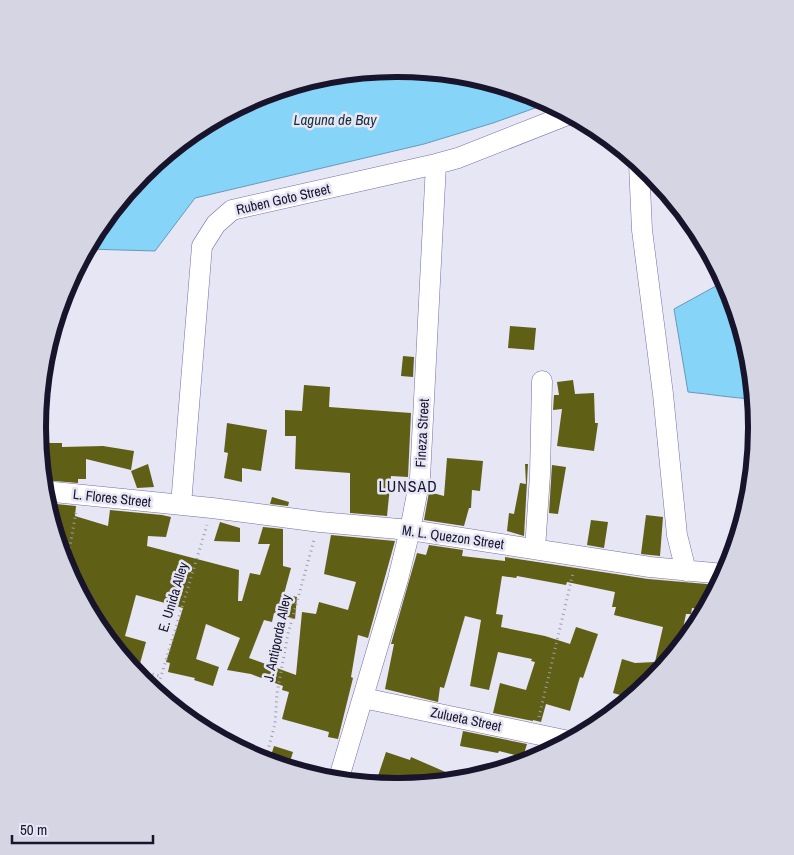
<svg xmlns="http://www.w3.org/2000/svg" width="794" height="855" font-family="'Archivo Narrow',sans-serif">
<rect width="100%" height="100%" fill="#e7e6f4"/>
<path fill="#86d4f8" stroke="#659abb" d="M397,68L467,75L535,95L549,103L493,123L424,144L195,198L155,251L87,249L98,228L143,173L198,128L260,95L327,75Z
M725,281L729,290L750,358L754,399C731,398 710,394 688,392L674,309Z"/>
<path fill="#605f16" d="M510,326L536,328L534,350L508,348Z
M403,356L414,357L413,377L401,376Z
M573,380L575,394L594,393L595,423H598L594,451L557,446L562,409L553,410L554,395H559L557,382Z
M304,385L330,387L329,407L411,413L408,477L391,476L387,516L350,513V473L295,469L296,436H285V410L302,411Z
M227,423L267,430L261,471L242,468V482L224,478L228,453L224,452Z
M47,443H62V447L103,446L134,451L131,470L86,459V479H78V483L43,480Z
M447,458L483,461L480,491L472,490L471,508H469L464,526L424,520L429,492L444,496Z
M148,464L154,487L137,488L131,471Z
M525,464H528L524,536L507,531L509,513L514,514L520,483L526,484Z
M552,465L566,467L558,514L549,513Z
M272,497L289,502L288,506L270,504Z
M46,503L76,506L75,516L108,526L110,510L162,515L171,517L166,537L148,536L147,546L239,570L238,601H242L250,573L260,575L270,544H258L263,527L283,529V566L291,568L284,594L297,597L295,619L274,613L272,622L264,620L249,658L296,675L302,612L316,614L319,602L348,610L356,582L324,574L331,535L395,541L368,638L358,635L351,677L353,678L338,739L328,737L329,732L282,719L289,692L282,690L283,686L251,674L227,670L240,638L206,624L196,659L219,667L213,686L194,680L195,678L168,672L170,663L166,662L183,608L136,595L125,636L146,642L137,674L98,627L65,565Z
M646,515L663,517L660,556L641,554Z
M591,520L608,522L604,548L587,545Z
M220,522L240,528V542L214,541Z
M429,545L463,550L462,556L505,561V557L648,579L718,585L705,610L692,608L691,614H686L679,648L651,682L631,698L613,693L622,659L635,663L655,662L663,627L614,615L616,607H612L615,592L567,582L566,585L517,576L516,578L502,576L496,614L503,615L501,627L545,636L570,644L576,627L598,634L583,678L580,677L570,711L546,704L541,722L533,720V721L493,713L500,683L526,690L535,662L531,661L532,659L498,652L489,690L470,686L481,620L465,616L444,688L440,687L438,702L385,689L394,644H391L417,553L426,555Z
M463,731L527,744L523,757L499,751L498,753L460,746Z
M274,746L293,752L288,768L269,762Z
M386,752L410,760L411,757L464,780L397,787L375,785Z"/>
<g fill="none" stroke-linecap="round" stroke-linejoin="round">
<defs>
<path id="minor" d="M639,164L642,230L663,394L677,535L686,571
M44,491L212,508L320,522L410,530L650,567L724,574
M181,505L202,246L216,224L232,210L436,164L458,158L570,114
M535,549L540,475L542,381
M363,698L569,741
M338,781L398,579L410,530L420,478L436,164"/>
</defs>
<use href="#minor" stroke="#756dac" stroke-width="21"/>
<path stroke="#9e9cad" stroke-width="3" stroke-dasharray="1 4" stroke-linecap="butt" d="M66,568L76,512
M133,670L160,676
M156,693L207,525
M539,717L573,573
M265,761L275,724L277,693L288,634L314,540"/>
<use href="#minor" stroke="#fff" stroke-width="20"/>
</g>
<g text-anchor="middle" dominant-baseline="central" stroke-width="5" stroke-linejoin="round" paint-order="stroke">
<g font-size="14" fill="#18142c" stroke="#e7e6f4">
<text transform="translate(283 199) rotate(-13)">Ruben Goto Street</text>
<text transform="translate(422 433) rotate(-87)">Fineza Street</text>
<text transform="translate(112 498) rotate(6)">L. Flores Street</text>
<text transform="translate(453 537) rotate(8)">M. L. Quezon Street</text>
<text transform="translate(173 597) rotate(-73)">E. Unida Alley</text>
<text transform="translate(277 638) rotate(-78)">J. Antiporda Alley</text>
<text transform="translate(466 719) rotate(12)">Zulueta Street</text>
</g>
<g font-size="15" font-style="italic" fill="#162f3a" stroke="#e7e6f4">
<text x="335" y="119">Laguna de Bay</text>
</g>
<g font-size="16" letter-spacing="1" fill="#18142c" stroke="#e7e6f4">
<text x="408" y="486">LUNSAD</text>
</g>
</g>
<path d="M0 0H794V855H0ZM396 77H398A350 350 0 0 1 748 427V428A350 350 0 0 1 398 778H396A350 350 0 0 1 46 428V427A350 350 0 0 1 396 77Z" fill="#d6d5e4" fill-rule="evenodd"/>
<path fill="none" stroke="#18142c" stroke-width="6" d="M396 77H398A350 350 0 0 1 748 427V428A350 350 0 0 1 398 778H396A350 350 0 0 1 46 428V427A350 350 0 0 1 396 77Z"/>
<path d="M12 835v8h141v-8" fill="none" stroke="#18142c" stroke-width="2.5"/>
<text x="20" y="835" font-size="15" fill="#18142c" stroke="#e7e6f4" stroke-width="4" paint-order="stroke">50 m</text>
</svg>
